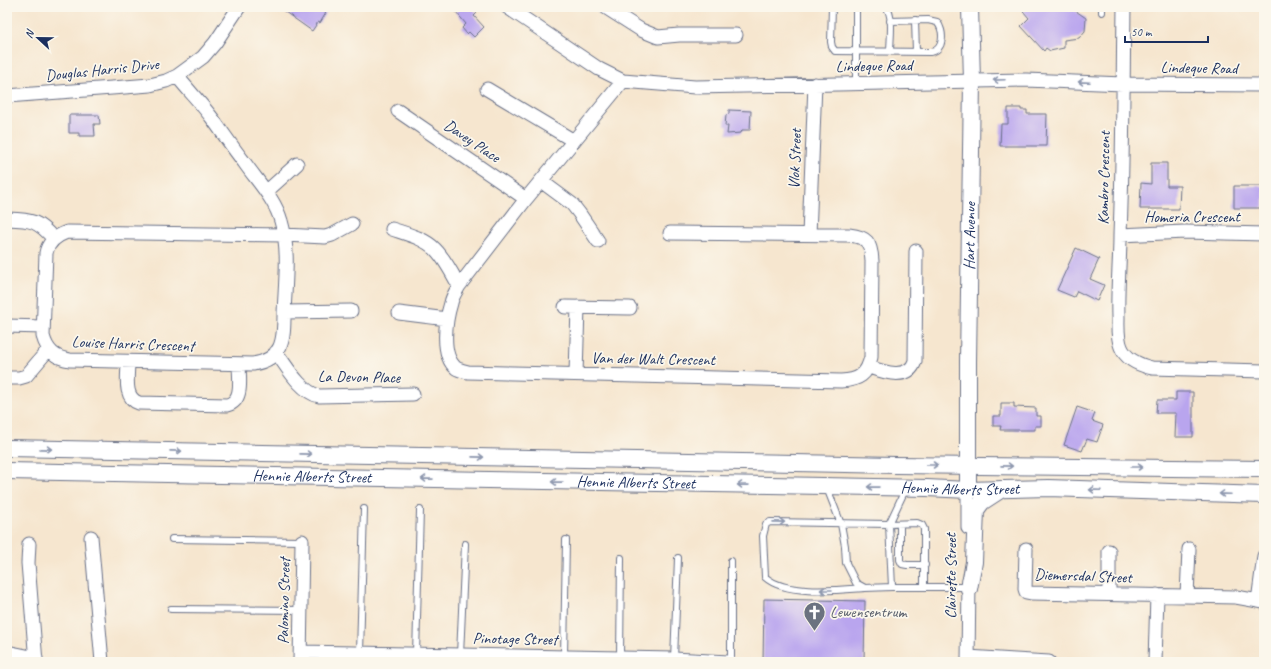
<svg xmlns="http://www.w3.org/2000/svg" width="1271" height="669" font-family="Caveat,sans-serif">
<rect width="100%" height="100%" fill="#fbf7ec"/>
<filter id="ink" filterUnits="userSpaceOnUse"><feTurbulence type="fractalNoise" baseFrequency=".025" numOctaves="2"/><feDisplacementMap in="SourceGraphic" scale="8" xChannelSelector="R" yChannelSelector="G"/><feConvolveMatrix kernelMatrix="1 2 1 2 8 2 1 2 1" color-interpolation-filters="sRGB"/></filter>
<filter id="wash" filterUnits="userSpaceOnUse"><feTurbulence type="fractalNoise" baseFrequency=".012" numOctaves="4" result="noise"/><feDisplacementMap in="SourceGraphic" scale="16" xChannelSelector="R" yChannelSelector="G"/><feGaussianBlur stdDeviation="0.9" result="paint"/><feColorMatrix in="noise" values="0 0 0 0 0 0 0 0 0 0 0 0 0 0 0 0 0 1.4 0 .05"/><feComposite in="paint" operator="in"/></filter>
<g filter="url(#wash)">
<rect width="100%" height="100%" fill="#f6e6cf"/>
<g id="blocks">
<path fill="#b9a5ee" d="M278,7H316L326,13L320,23L318,22L312,31Z
M461,7H471L477,13L474,16L484,27L474,37L469,32L467,34L462,28L466,24L456,12Z
M1027,7H1070L1086,18L1085,31L1079,38L1064,40V48L1050,51L1046,48L1044,51L1021,26L1029,18L1023,11Z
M1008,108H1021V110H1027V114H1047L1046,146H1000L1001,124H1008Z
M729,110L751,111L750,130H742L741,133L727,134L728,126H725L726,115L729,114Z
M69,115H99L100,124H94L95,136H79V133H69Z
M1151,163H1167V186H1180L1179,209H1140L1141,183L1151,184Z
M1234,186H1264V208H1234Z
M1076,248L1099,259L1090,279L1104,285L1097,301L1077,291L1074,297L1057,290Z
M1176,392H1193V437H1175L1176,413H1156L1157,400H1176Z
M1001,403H1014V407L1036,408V416H1041V426H1035V430H1000L1001,426H993V416H1001Z
M1077,407L1095,413L1092,421L1103,425L1097,442L1087,439L1082,451L1064,445Z
M764,599L865,601L864,662H763Z"/>
</g>
</g>
<g filter="url(#ink)">
<use href="#blocks" fill-opacity="0" stroke="#686f86" stroke-width="1"/>
<g fill="none" stroke-linecap="round" stroke-linejoin="round">
<defs>
<path id="service" d="M832,7L831,42L832,47L835,51L930,52C945,51 944,30 937,22L928,20L890,21
M886,7C894,16 890,40 890,52
M1102,12V7
M915,20L916,52
M856,84V7
M827,488L841,524L845,546L846,563L856,583L865,588L892,587H968
M900,524V560L902,564L907,565H925
M172,539L302,541
M892,587L889,524L906,488
M865,588C838,590 786,596 765,577L763,536L766,524L770,522L889,524L917,523L922,525L924,529V587
M171,609L301,610
M360,653L364,509
M416,654L420,510
M460,655L465,544
M564,657L566,540
M620,658L621,558
M674,659L678,558
M731,662V561"/>
<path id="minor" d="M507,7L599,69L623,81L695,87L1026,80L1123,84L1264,85
M605,7L641,30L658,37L679,35H736
M1124,7C1123,83 1123,159 1120,235C1120,262 1117,289 1118,317C1118,327 1117,337 1121,347C1126,360 1139,365 1152,368L1264,371
M177,76C188,90 201,103 212,118C223,133 233,148 244,162C257,181 275,199 281,221C290,250 285,284 284,314C284,340 283,359 253,364L70,360C55,358 47,351 43,336L46,253C48,242 56,236 67,232L284,235L325,237L332,235L352,224
M623,81L526,199L459,286C456,291 452,297 451,303C446,319 440,355 456,368C459,370 464,371 468,372L841,381C859,380 867,375 871,357L872,261C871,242 867,237 849,235L670,233
M487,89L574,141
M7,96L125,87L150,85L166,81L177,76L203,57L215,43L239,7
M398,111L526,199
M541,181L572,204L579,213L598,241
M266,192L297,164
M7,219C32,220 37,220 54,239
M392,229C407,234 424,238 435,249C445,259 452,273 459,286
M809,235L815,84
M1120,235L1185,232L1264,234
M565,307L630,308
M285,312L351,311
M399,313L447,319
M7,326L43,327
M276,352C287,367 301,392 319,396L413,394
M128,362C128,376 123,398 139,403L227,405C244,401 239,378 239,364
M869,367C883,372 909,381 915,361L916,251
M576,374L578,307
M7,378H19L26,376L48,350
M968,490V528
M91,537L102,662
M29,544L28,563L36,662
M1026,549L1025,589L1026,592L1031,593L1236,597L1264,602
M1109,594V551
M1187,596L1189,549
M1258,601L1264,556
M7,652L36,658
M301,652L674,659L728,662
M968,657L1049,662
M300,662L302,541
M968,662L969,580
M1155,662L1157,595"/>
<g id="tertiary">
<path d="M7,448L896,465L1264,469"/>
<path id="s1" d="M7,471L927,488L968,490L1048,488L1264,495"/>
<path id="s2" d="M968,490V362L972,81L970,7"/>
<path d="M969,589L974,562L976,510L982,502L1002,489"/>
</g>
</defs>
<use href="#service" stroke="#686f86" stroke-width="8"/>
<use href="#minor" stroke="#686f86" stroke-width="15"/>
<use href="#tertiary" stroke="#686f86" stroke-width="18"/>
<use href="#service" stroke="#fff" stroke-width="6"/>
<use href="#minor" stroke="#fff" stroke-width="13"/>
<use href="#tertiary" stroke="#fff" stroke-width="16"/>
</g>
<defs><path id="oneway-shaft" d="M-6 0H5M1.5-3L5.5 0L1.5 3" fill="none" stroke-width="1.6" stroke-linecap="round" stroke-linejoin="round"/></defs>
<g stroke="#8d97ae">
<use href="#oneway-shaft" transform="translate(999 80) rotate(178)"/>
<use href="#oneway-shaft" transform="translate(1084 82) rotate(-178)"/>
<use href="#oneway-shaft" transform="translate(46 449) rotate(1)"/>
<use href="#oneway-shaft" transform="translate(176 451) rotate(1)"/>
<use href="#oneway-shaft" transform="translate(306 454) rotate(1)"/>
<use href="#oneway-shaft" transform="translate(478 457) rotate(1)"/>
<use href="#oneway-shaft" transform="translate(932 465)"/>
<use href="#oneway-shaft" transform="translate(1007 466) rotate(1)"/>
<use href="#oneway-shaft" transform="translate(1137 467)"/>
<use href="#oneway-shaft" transform="translate(427 479) rotate(-179)"/>
<use href="#oneway-shaft" transform="translate(557 482) rotate(-179)"/>
<use href="#oneway-shaft" transform="translate(743 485) rotate(-179)"/>
<use href="#oneway-shaft" transform="translate(873 487) rotate(-179)"/>
<use href="#oneway-shaft" transform="translate(1095 490) rotate(-178)"/>
<use href="#oneway-shaft" transform="translate(1225 494) rotate(-178)"/>
<use href="#oneway-shaft" transform="translate(779 522) rotate(1)"/>
<use href="#oneway-shaft" transform="translate(826 590) rotate(-180)"/>
</g>
</g>
<defs>
<symbol id="church-pin" viewBox="-11 -11 22 30"><path d="M0 17L-7.5 6A9.5 9.5 0 1 1 7.5 6Z" fill="#6b7280" stroke="#fbf7ec"/><path d="M-1.2-6h2.4v3.5h3.3v2.4h-3.3V6h-2.4V-.1h-3.3v-2.4h3.3Z" fill="#fff"/></symbol>
</defs>
<g fill-rule="evenodd">
<use href="#church-pin" x="802" y="600" width="25" height="34"/>
</g>
<g text-anchor="middle" dominant-baseline="central" stroke-width="3.5" stroke-linejoin="round" paint-order="stroke">
<g font-size="16" fill="#1b2f5e" stroke="#fbf7ec">
<text transform="translate(874 66) rotate(-1)">Lindeque Road</text>
<text transform="translate(1199 68) rotate(1)">Lindeque Road</text>
<text transform="translate(102 70) rotate(-6)">Douglas Harris Drive</text>
<text transform="translate(472 141) rotate(34)">Davey Place</text>
<text transform="translate(795 159) rotate(-88)">Vlok Street</text>
<text transform="translate(1104 178) rotate(-89)">Kambro Crescent</text>
<text x="1192" y="217">Homeria Crescent</text>
<text stroke="none"><textPath href="#s2" startOffset="254">Hart Avenue</textPath></text>
<text transform="translate(133 344) rotate(2)">Louise Harris Crescent</text>
<text transform="translate(653 359) rotate(1)">Van der Walt Crescent</text>
<text transform="translate(359 377) rotate(1)">La Devon Place</text>
<text stroke="none"><textPath href="#s1" startOffset="305">Hennie Alberts Street</textPath></text>
<text stroke="none"><textPath href="#s1" startOffset="629">Hennie Alberts Street</textPath></text>
<text stroke="none"><textPath href="#s1" startOffset="953">Hennie Alberts Street</textPath></text>
<text transform="translate(951 576) rotate(-90)">Clairette Street</text>
<text transform="translate(1083 576) rotate(2)">Diemersdal Street</text>
<text transform="translate(284 601) rotate(-89)">Palomino Street</text>
<text transform="translate(515 639) rotate(1)">Pinotage Street</text>
</g>
<g font-size="16" fill="#5b616d" stroke="#fbf7ec" text-anchor="start">
<text x="830" y="612">Lewensentrum</text>
</g>
</g>
<rect width="1271" height="669" fill="none" stroke="#fbf7ec" stroke-width="24"/>
<g transform="translate(38 38) rotate(292)" stroke="#fbf7ec" stroke-width="3" paint-order="stroke">
<path d="M0-3L7 15L0 10L-7 15Z" fill="#1b2f5e"/>
<text y="-6" font-size="11" font-weight="bold" text-anchor="middle" fill="#1b2f5e">N</text>
</g>
<path d="M1125 36v6h83v-6" fill="none" stroke="#1b2f5e" stroke-width="2"/>
<text x="1131" y="36" font-size="12" fill="#1b2f5e" stroke="#fbf7ec" stroke-width="3" paint-order="stroke">50 m</text>
</svg>
